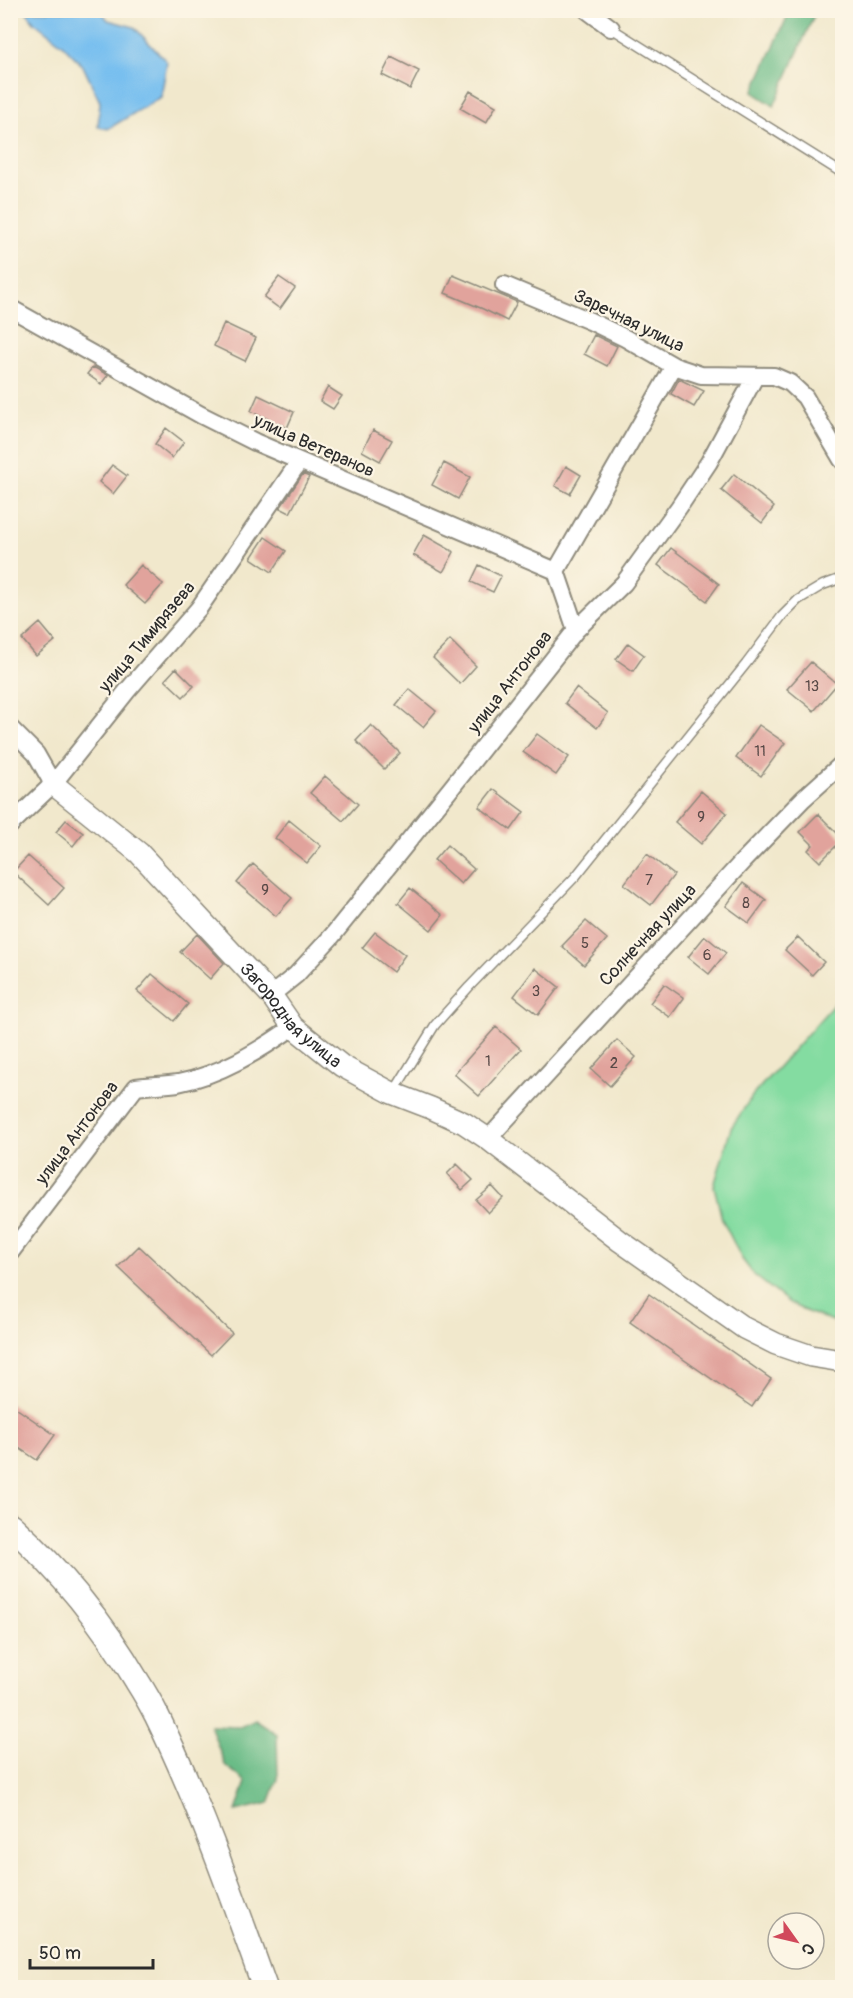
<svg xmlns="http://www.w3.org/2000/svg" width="853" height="1998" font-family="Pangolin,sans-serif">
<rect width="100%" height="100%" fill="#fcf5e5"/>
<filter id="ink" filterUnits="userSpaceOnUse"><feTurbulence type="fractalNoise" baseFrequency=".0167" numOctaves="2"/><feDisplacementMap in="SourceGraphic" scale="12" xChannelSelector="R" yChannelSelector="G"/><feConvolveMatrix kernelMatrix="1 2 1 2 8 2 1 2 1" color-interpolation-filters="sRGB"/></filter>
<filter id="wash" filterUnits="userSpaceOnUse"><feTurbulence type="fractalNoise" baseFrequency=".008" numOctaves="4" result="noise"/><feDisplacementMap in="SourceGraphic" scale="24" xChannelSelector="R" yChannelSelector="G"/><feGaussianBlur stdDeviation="1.35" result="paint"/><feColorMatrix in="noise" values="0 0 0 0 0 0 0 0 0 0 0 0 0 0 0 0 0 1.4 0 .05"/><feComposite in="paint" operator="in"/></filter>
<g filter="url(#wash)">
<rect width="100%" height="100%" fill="#f1e8cc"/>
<path fill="#84dca1" stroke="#588466" stroke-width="1.5" d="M842,995V1324L812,1314L791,1304L754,1275L742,1259L722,1219L714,1186L731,1128L753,1095Z"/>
<path fill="#6bbc87" stroke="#4b7459" stroke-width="1.5" d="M790,11H816L774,106L753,92Z
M254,1719L277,1734L278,1779L269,1803L236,1811L246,1782L225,1765L210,1725L240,1726Z"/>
<path fill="#78bfef" stroke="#52758d" stroke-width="1.5" d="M26,11H101L108,20L134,27L167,62L161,97L108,129L98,127L100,102L83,66L62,44L34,22Z"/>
<g id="blocks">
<path fill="#e1a39c" d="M391,57L419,71L410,89L382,75Z
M470,91L496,106L486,123L460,108Z
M453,275L517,302L507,321L483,309L445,293Z
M279,277L295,288L280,309L264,297Z
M224,323L256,338L245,361L214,346Z
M594,335L617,346L607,366L584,354Z
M93,367L108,375L101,384L87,374Z
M679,379L704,391L694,407L671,394Z
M328,387L342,396L333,409L320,401Z
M258,395L294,412L287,428L251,411Z
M166,428L184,442L172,458L155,444Z
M373,430L392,440L380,461L362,451Z
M444,463L470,477L458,499L432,485Z
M112,465L127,476L113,494L99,482Z
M566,466L581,475L570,494L555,486Z
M303,474L309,477L290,513L280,508Z
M734,474L774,507L762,523L721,490Z
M424,535L454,552L443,572L413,555Z
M265,537L286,551L272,572L251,558Z
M671,548L719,584L707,601L658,565Z
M141,565L163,584L145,604L123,585Z
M479,565L501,576L493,592L471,582Z
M40,623L55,641L36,656L22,639Z
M450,640L476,666L460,684L433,658Z
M628,643L644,655L633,671L616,659Z
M811,662L837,684L814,711L787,689Z
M176,668L194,686L183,697L165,680Z
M576,688L608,713L597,728L565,703Z
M409,689L436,711L423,727L396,705Z
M371,725L400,753L384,769L356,741Z
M759,725L785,743L761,776L736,758Z
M537,734L569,757L556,775L523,752Z
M325,776L358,804L343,821L310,793Z
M493,789L524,812L511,830L479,807Z
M701,791L727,813L701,844L675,822Z
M818,814L843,839L820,862L808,850L813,845L800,832Z
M66,820L83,833L73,846L56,832Z
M289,820L321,846L307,863L275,838Z
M447,845L474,869L461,884L434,860Z
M647,854L674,875L651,905L624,884Z
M28,856L64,888L49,905L13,872Z
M253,864L292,898L276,916L237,883Z
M743,883L766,900L749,923L726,906Z
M410,888L443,915L431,930L398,903Z
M586,921L607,939L584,965L562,946Z
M375,932L405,955L393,972L362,948Z
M197,934L224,963L210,979L180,952Z
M705,936L726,953L709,974L688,957Z
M798,937L824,962L812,975L785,950Z
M535,968L559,987L538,1015L514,996Z
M152,974L188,1004L174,1021L137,991Z
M664,984L684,998L670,1017L650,1003Z
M496,1027L521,1049L479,1096L454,1074Z
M617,1040L636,1057L610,1086L591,1069Z
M457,1164L473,1180L462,1190L447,1174Z
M492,1186L503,1198L488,1213L476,1200Z
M139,1246L232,1333L211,1355L118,1267Z
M649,1294L771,1379L752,1407L630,1322Z
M10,1404L55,1435L37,1460L10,1442Z"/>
</g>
</g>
<g filter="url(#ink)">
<use href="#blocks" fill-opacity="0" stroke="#8e8a7c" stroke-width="1.5"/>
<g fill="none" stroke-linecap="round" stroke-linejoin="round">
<defs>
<path id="service" d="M611,28L842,173
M393,1093L435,1025L469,987L576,876L746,664L782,616L798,600L823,585L842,578"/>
<path id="minor" d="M587,10L611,28
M504,285L590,321L625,338L674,366L701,375L774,376L790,383L805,397L842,460
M10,308L201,415L255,442L556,571L576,630
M556,571L674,366
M10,728L36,754L53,784
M10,825L53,784L127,691L199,608L299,462
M271,995L296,975L332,936L452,787L576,630L624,583L679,507L709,462L755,377
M488,1139L743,861L803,799L842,764
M10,1253L136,1087C150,1085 164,1085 178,1083C220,1075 259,1051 293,1027"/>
<g id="tertiary">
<path id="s1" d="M53,784L139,853L271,995L293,1027L342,1066L392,1093L431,1108L464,1123L488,1139L620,1241L744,1328L776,1344L811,1356L842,1361"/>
</g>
<path id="secondary" d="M10,1525C60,1570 103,1623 137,1681C144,1692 151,1704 157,1716C200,1804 232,1896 265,1988"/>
</defs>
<use href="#service" stroke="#8e8a7c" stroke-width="11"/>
<use href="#minor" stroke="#8e8a7c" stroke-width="20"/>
<use href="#tertiary" stroke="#8e8a7c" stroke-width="24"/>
<use href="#secondary" stroke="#8e8a7c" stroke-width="27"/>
<use href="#service" stroke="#fff" stroke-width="8"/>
<use href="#minor" stroke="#fff" stroke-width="16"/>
<use href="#tertiary" stroke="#fff" stroke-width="21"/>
<use href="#secondary" stroke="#fff" stroke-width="24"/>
</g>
</g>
<g text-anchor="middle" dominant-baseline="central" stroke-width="4.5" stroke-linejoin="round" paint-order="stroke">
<g font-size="15" fill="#584947">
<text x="812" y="686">13</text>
<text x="760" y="751">11</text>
<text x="701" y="817">9</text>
<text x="649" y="880">7</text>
<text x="265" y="890">9</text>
<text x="746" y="903">8</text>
<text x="585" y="943">5</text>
<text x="707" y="955">6</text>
<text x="536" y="991">3</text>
<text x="488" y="1061">1</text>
<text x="614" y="1063">2</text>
</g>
<g font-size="18" fill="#2b2b2b" stroke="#fcf5e5">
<text transform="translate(629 321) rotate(26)">Заречная улица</text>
<text transform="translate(314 446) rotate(24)">улица Ветеранов</text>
<text transform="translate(147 637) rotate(-50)">улица Тимирязева</text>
<text transform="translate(510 682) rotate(-52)">улица Антонова</text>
<text transform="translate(648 935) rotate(-47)">Солнечная улица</text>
<text stroke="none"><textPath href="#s1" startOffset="333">Загородная улица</textPath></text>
<text transform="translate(77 1133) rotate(-53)">улица Антонова</text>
</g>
</g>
<rect width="853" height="1998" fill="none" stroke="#fcf5e5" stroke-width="36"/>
<g transform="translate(796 1941) rotate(124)"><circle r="28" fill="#fcf5e5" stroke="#a8a49b" stroke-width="1.5"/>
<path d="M0-4.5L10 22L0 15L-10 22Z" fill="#d1495b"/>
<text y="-9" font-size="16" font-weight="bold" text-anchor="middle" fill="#2b2b2b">С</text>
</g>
<path d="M30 1959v9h123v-9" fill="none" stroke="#2b2b2b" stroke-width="3"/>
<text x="39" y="1959" font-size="18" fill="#2b2b2b" stroke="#fcf5e5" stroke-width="4.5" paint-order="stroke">50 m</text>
</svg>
